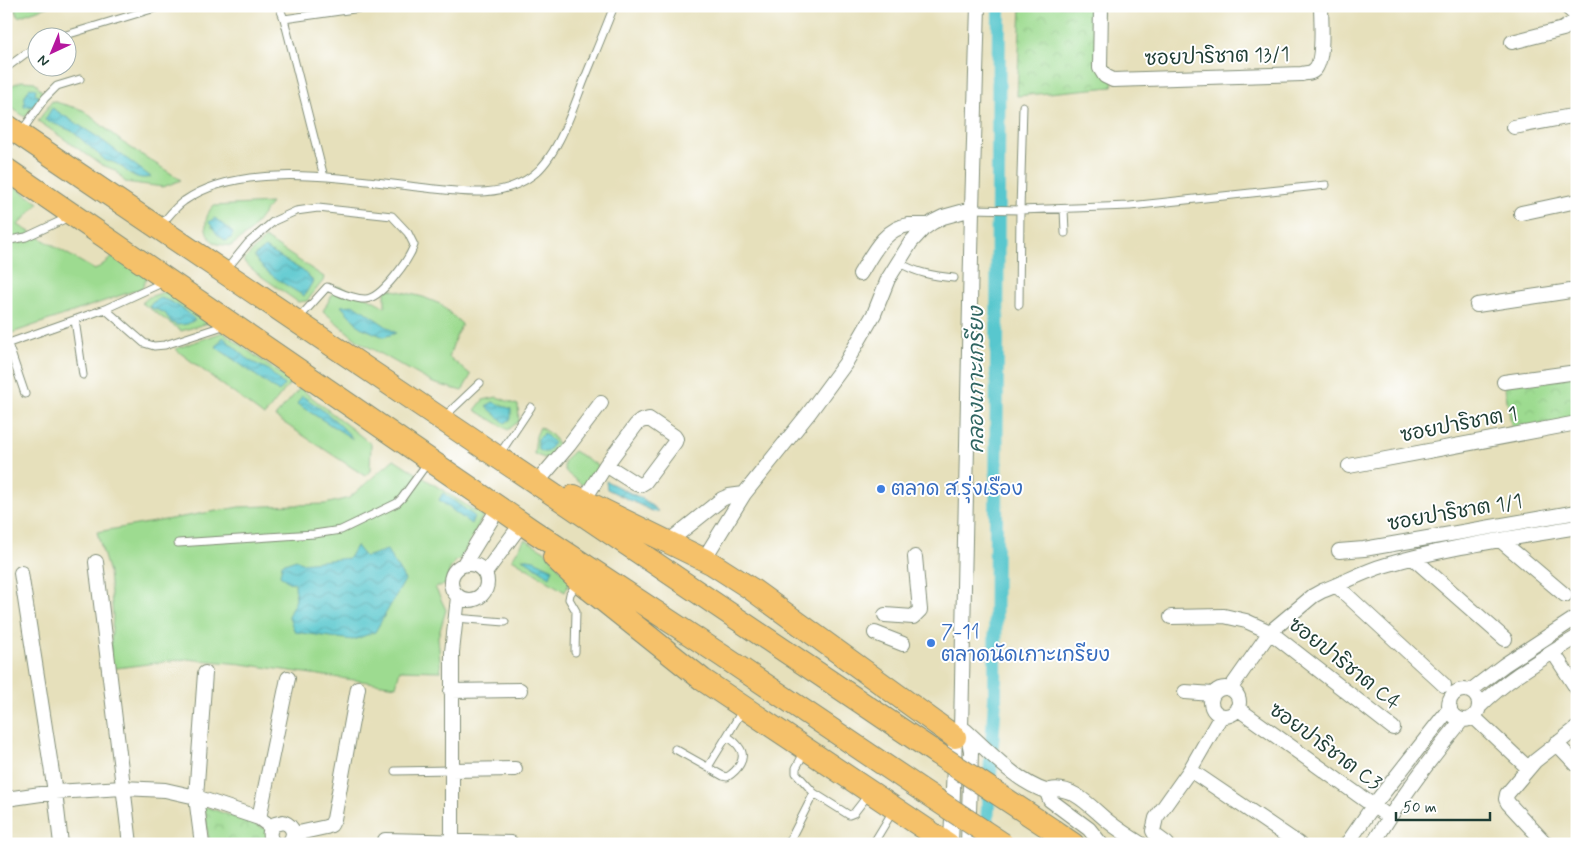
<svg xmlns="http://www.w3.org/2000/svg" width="1583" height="850" font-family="Mynerve,'Playpen Sans Thai',sans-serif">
<defs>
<pattern id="park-crowns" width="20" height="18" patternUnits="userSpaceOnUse" patternTransform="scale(1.25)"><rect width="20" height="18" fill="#9ddb90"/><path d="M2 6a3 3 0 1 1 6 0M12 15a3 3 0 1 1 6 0" fill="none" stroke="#87bd7d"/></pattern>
<pattern id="water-waves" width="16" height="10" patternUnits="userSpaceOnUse" patternTransform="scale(1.25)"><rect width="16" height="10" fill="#59c7ce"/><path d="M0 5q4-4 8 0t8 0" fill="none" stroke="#49a3a8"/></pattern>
</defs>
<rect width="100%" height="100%" fill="#fff"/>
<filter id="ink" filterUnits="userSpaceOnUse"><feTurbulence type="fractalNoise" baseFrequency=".02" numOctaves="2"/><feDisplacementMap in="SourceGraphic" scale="10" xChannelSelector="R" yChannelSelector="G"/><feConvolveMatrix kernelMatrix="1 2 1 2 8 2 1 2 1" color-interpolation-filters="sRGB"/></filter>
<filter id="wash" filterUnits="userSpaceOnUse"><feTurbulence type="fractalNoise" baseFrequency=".0096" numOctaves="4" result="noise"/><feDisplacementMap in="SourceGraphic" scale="20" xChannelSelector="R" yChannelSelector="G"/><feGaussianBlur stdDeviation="1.12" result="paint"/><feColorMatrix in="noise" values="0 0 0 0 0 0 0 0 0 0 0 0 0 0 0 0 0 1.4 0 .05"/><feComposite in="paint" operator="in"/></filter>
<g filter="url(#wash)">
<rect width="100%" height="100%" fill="#e6e0bb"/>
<path fill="#9ddb90" stroke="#5e8c62" d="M14,6H49L18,17Z
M22,81L35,82L44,94L25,117L6,104V84L10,86Z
M52,101L83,110L122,142L181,180L163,187L125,182L115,170L102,165L38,121Z
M6,181L39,203L18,225L95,270L113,257L135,267L147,277L142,288L6,335Z
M271,203L250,232L231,246C226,245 219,245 215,243C202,234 204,216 213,206Z
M265,238L324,277L323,281L307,301L298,302L258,274L243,261Z
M337,286L369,298L385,307V288L423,297L440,304L462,324L455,339L449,357L471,375L462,391L433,383L358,341L323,311Z
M170,290L212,322L181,331L142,303L149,297Z
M223,332L291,382L264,416L175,349Z
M300,388L371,444L370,471L365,476L275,417Z
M497,397L518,405L519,421L508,430L475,410L483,400Z
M540,427L553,436L558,445L551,458H544L534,454L536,436Z
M574,451L602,468L586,486C580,484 577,481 572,477C559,468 563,460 574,451Z
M394,459L483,516L462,557L455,562L450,569L448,576V584L435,587L446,610L438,637L441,671L400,670L396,686L242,664L186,659L109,669L113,616L109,573L97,532L239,507L325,504L349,498Z
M525,539L546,552L570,580L565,592L512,559Z"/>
<path fill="url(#park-crowns)" stroke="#5e8c62" d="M1021,6H1101L1100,68L1113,80L1112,87L1017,96Z
M1577,372V423L1513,435L1504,382Z
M204,806L267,829L272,844H209Z"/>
<path fill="url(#water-waves)" stroke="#3c8281" d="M30,87L36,89L35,93L39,97L33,106L24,107L25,96Z
M52,108L99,138L151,177C129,183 124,161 106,161L72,131L45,120Z
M215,218L233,233L231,238L226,241L217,234L209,222Z
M265,248L303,271L313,281L304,296C288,286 262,272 254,256Z
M160,298C174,302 185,309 195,320L187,324L177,325L171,322L165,313L149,307L152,303Z
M355,305L396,333L384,337L360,327L341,306Z
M223,337L250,361L267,369L284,385L279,392L216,347Z
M302,396C321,408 339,422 353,439L297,404Z
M493,402L511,409V419L505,423L486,406Z
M544,433L554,443L547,452H543L538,449V439Z
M606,481L645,500L658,511L654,512L607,489Z
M443,493L474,516L471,524L439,500Z
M356,546L365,557L387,550L405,580L375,632L353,640L295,632L288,616L296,600L295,583L288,582L280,575L282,564L296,559L301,563L349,558Z
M522,558L534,560L553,569L550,577Z"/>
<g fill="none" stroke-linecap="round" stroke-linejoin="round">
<path stroke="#59c7ce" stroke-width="14" d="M986,838L995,698L999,6"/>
</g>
</g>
<g filter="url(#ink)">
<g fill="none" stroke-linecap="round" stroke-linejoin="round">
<defs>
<path id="service" d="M279,6L284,19L324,177
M284,19L375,6
M56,38L162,6
M6,68L25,54L38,46
M1023,106L1020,210L1130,206L1326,185
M21,132L45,98L57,86L80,79
M972,209L1020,210L1019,305
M1064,209L1065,233
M161,225C168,217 175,207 184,201C245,157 364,182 435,189C469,193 504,197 533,175C557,157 572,111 583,83C593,58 604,32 614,6
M10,240L26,237L69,217
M898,262C916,273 934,276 954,278
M226,270L248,243L274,221L296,211L318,208L392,216L408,233L414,245C409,260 381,299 365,299C352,299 339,292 327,287L299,318
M105,309L144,343L154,346L165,345L226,325
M75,320L83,375
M6,344L105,309L164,282
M8,344L25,394
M444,417L480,383
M499,455L531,407
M178,543L314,534L341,530L397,503L402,498L428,462
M455,618L505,622
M575,652L576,611L569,599L570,594L577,583
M675,749L723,776L727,777C737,771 748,758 739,747C736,742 731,739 727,736L742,711
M708,767L727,736
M395,771L451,770
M814,793L849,815L854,813L868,795
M788,844L814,793L796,773V768L805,751
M873,844L893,811"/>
<path id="minor" d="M1101,6L1100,68L1105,76L1113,80L1302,74C1305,73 1311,73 1313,71C1325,64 1321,19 1321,6
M1566,6L1577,16
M1512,42L1563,29L1577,20
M1514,127L1577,115
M1521,213L1577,201
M860,274C872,255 884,228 909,225C915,225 922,225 928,225
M1477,305L1577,290
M1504,382L1577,372
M1349,466L1577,423
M540,479L569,445L601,403
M584,500L606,465L636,425L641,421L649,419L674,436L676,439L675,442L645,482L640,485L636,484L606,465
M1500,540L1565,595
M668,542L722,499L729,496L744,494
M1339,551L1364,549L1577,512
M1413,558L1505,639
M704,559L744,494L809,413L845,364L874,314L888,279L911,242L923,229L933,222L943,217L972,209
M96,562L130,844
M451 582a18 18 0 1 1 36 0a18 18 0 1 1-36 0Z
M464,564L499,507
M21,573L55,792L61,844
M485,573L522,523
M1337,586L1444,685
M885,615L913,617L920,610L915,557
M1171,617L1224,616L1246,621L1270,632L1393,728
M875,633L903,644
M1553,652L1577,689
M1211 702a14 14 0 1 1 28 0a14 14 0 1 1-28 0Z
M1230,689L1270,632L1313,596L1322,591C1344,583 1364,571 1386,565C1447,547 1514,538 1577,527
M1449 705a15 15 0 1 1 30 0a15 15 0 1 1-30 0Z
M451,691L520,690
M1470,691L1504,665L1577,617
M1185,692L1213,694
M1479,707C1508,678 1542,659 1577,637
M1237,708L1389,817
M1478,721L1528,768
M965,730C990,752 1016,782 1048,792
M1556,743L1577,765
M451,770L515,769
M1190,770L1299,844
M6,799L55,792L123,788L165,790L196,797L259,818L271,827
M259,818L288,678
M294,834L326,827L331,825L334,819L358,688
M385,840L511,843
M202,844L196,797L205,673
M274,844C268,837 268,830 275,824L283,822C294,826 296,835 288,844
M452,844V652L458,597
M951,844L955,737L960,731
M968,844L971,751L969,741L961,729L972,209L978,6
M1101,844L1089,829L1050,800L1048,795L1050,790C1074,785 1092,809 1109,822C1119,830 1130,837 1141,844
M1167,844L1156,836L1153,831L1156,818L1190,770L1221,716
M1347,844L1373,806L1450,708
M1373,844C1399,800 1430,759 1462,720
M1546,844L1508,803L1506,799L1507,794L1535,761L1577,728"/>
<path id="primary" d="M6,125L936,753
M6,169L533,531L721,655L935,799
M574,496L711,563L750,588L955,737
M554,557L579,581L703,680L948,844
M1054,831L1073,844"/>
</defs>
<use href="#service" stroke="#828e78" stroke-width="9"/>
<use href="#minor" stroke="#828e78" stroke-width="16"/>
<use href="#primary" stroke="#828e78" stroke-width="24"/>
<use href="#service" stroke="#fff" stroke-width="7"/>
<use href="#minor" stroke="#fff" stroke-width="14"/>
<use href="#primary" stroke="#f5c16b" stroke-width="22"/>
<defs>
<path id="primary-bridge" d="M936,753L1054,831
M935,799L1003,844"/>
</defs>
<use href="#primary-bridge" stroke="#828e78" stroke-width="24" stroke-linecap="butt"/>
<use href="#primary-bridge" stroke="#f5c16b" stroke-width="22"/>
</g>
</g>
<g fill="#3f7fe0" stroke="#fff" stroke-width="2">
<circle cx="881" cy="489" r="5"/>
<circle cx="931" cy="643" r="5"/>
</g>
<g text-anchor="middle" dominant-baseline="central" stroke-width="4" stroke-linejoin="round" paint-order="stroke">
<g font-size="20" fill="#1f3d34" stroke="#fff">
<text transform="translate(1217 57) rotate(-2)">ซอยปาริชาต 13/1</text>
<text transform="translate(1459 425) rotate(-11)">ซอยปาริชาต 1</text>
<text transform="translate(1455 513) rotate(-10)">ซอยปาริชาต 1/1</text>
<text transform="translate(1344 664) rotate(38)">ซอยปาริชาต C4</text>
<text transform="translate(1325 747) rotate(36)">ซอยปาริชาต C3</text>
</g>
<g font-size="20" fill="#366cbe" stroke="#fff" text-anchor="start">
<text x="891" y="489">ตลาด ส.รุ่งเรือง</text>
<text x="941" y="632">7-11<tspan x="941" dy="23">ตลาดนัดเกาะเกรียง</tspan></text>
</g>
<g font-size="21" font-style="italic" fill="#306662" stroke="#fff">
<text transform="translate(977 380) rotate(-90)">คลองเกาะเกรียง</text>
</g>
</g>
<rect width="1583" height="850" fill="none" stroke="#fff" stroke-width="25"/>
<g transform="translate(52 52) rotate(224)"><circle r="24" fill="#ffffff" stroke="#a5b1ae"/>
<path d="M0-4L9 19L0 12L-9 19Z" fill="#b5179e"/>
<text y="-8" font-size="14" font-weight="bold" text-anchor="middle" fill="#1f3d34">N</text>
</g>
<path d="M1396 812v8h94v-8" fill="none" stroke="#1f3d34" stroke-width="2.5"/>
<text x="1403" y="812" font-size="15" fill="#1f3d34" stroke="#ffffff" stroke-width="4" paint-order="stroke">50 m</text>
</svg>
